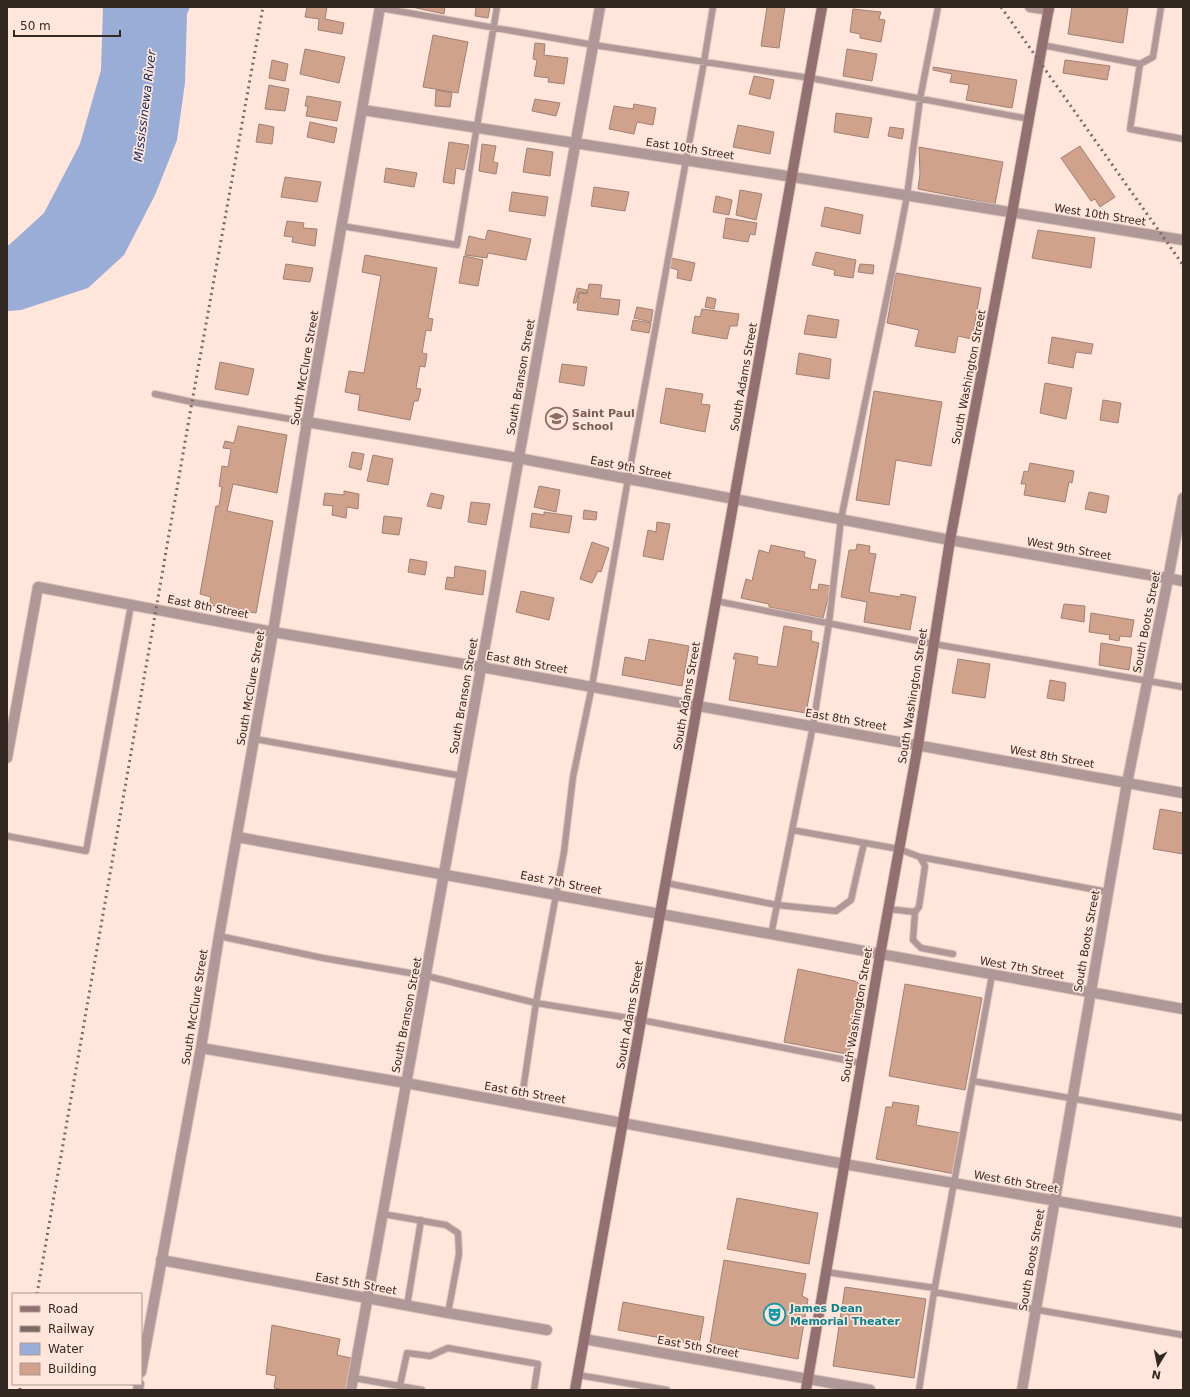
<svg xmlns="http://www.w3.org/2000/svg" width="1190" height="1397" font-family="'DejaVu Sans',sans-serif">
<rect width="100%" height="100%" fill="#ffe5da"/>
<path fill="#99add7" d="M103,7H190L187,14L185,83L177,140L155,195L124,255L88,288L21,310L7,311V245H9L44,213L80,144L101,70Z"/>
<path fill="#d0a18b" stroke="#9e8275" d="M307,7H327L325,19L344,23L342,34L318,30L319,19L305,17Z
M412,7H445L444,14Z
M476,7H490L488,18L475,16Z
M767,7H785L779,48L761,46Z
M1072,7H1119L1128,8L1123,43L1068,34Z
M853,9L881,12L879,19L885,20L881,42L860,38V34L850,32Z
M433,35L468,42L458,93L423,87Z
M535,43L545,44L544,55L568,58L564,84L548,82L549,78L534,76L537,60L533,59Z
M305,49L345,57L339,83L300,74Z
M847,49L877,54L872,81L843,76Z
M272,60L288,64L285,81L269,78Z
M1065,60L1110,66L1107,80L1063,73Z
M933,67L1017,80L1012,108L966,100L969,85L950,82L952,74L933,70Z
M754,76L774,80L770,99L749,94Z
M269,85L289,89L285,111L265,109Z
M436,90L452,93L450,107L435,106Z
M307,96L341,102L337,121L306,116L308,106H305Z
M535,99L560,103L556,116L532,111Z
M634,104L656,108L653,125L637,122L634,134L609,129L614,106L633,109Z
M836,113L872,118L868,138L834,132Z
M310,122L337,128L334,143L307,137Z
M259,124L274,127L272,144L256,142Z
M738,125L774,132L770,154L733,147Z
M890,127L904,129L902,139L888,136Z
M449,142L469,145L464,170L456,168L454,184L443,182Z
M482,144L496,146L493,162L498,163L496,174L479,171Z
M1080,146L1115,197L1100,207L1095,199L1091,201L1061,158Z
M919,147L1003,162L995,204L918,189L920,174Z
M527,148L553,152L550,176L523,172Z
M386,168L417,173L414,187L384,182Z
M285,177L321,182L317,202L281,197Z
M594,187L629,192L625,211L591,206Z
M740,190L762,194L756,220L736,215Z
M512,192L548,197L545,216L509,211Z
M716,196L732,200L729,215L713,212Z
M825,207L863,215L860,234L821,226Z
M726,218L757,223L755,235L750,234L748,242L723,238Z
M287,221L304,223L303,228L317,229L315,246L292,242L293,237L284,236Z
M488,230L531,239L526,260L488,253L487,258L465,255L469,236L485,240Z
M1038,230L1095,238L1091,268L1032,258Z
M816,252L856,260L853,278L834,275L835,270L812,265Z
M365,255L437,268L428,318L433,319L431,331L426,330L422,353L427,354L425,367L420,366L416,388L421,389L418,401H414L410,420L358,410L360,395L345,392L349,371L364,373L381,276L362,272Z
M464,256L483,260L478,286L459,283Z
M671,258L695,263L691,281L677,278L678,270L668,267Z
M286,264L313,268L310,282L283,279Z
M860,264L874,265L873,274L858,272Z
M896,273L981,288L972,339L958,336L955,353L915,346L919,330L887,323Z
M589,284L602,285L600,298L620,300L618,315L577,310L579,293L587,294Z
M577,288L587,290V293L579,292L576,303H573Z
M707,297L716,299L714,309L705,307Z
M637,307L653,310L651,322L634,318Z
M702,309L739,314L737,326H730L727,339L692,333L695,316L700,317Z
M808,315L839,320L836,338L804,334Z
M633,320L651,323L649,333L631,330Z
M1052,337L1093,344L1091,354L1076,352L1073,368L1048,363Z
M799,353L831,359L829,379L796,374Z
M220,362L254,369L248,395L215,389Z
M562,364L587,367L584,386L559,382Z
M1045,383L1072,388L1066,419L1040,413Z
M666,388L703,394L701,404L710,405L705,432L660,423Z
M874,391L942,402L931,466L896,460L889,505L856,500Z
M1103,400L1121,403L1118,423L1100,420Z
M238,426L287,435L277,493L233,484L227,511L273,521L256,613L209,605L211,597L200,594L216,506H219L222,487L219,486L222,466L228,467L231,449L223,448L225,441L234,443Z
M352,452L364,454L361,470L349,467Z
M373,455L393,459L388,485L367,481Z
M1030,463L1074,471L1072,483L1069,482L1065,502L1024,495L1026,484H1021L1024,471L1028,472Z
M539,486L560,490L556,512L534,507Z
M344,491L359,494L358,509L347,507L346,518L332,515L333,506L323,505L325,493L344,495Z
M1089,492L1109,496L1106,513L1085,509Z
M431,493L444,496L441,509L427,506Z
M471,502L490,504L486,525L468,522Z
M584,510L597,512L596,520L583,519Z
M544,512L572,516L569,533L530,527L532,513L544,515Z
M384,516L402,518L399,535L382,533Z
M657,522L670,524L663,560L643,556L648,530L656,532Z
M592,542L609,548L601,572L598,571L592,583L580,579Z
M857,544L870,546L869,553L876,554L869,592L900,597L901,594L916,597L910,630L864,622L867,602L841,597L849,550H856Z
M771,545L805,552L804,557L816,560L810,589L818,590L819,584L831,586L823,618L769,607V604L741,598L746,579L752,581L759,550L769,553Z
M410,559L427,562L425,575L408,572Z
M455,566L486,571L483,595L445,589L447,577L454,578Z
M521,591L554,598L549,620L516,612Z
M1064,604L1085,606L1084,622L1061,618Z
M1091,613L1134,620L1131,637L1120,636L1119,641L1109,639L1110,635L1089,632Z
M784,626L812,631L811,641L819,643L806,713L729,700L736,659H733L735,653L758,657L757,664L777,667Z
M649,639L689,646L682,686L622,675L625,657L645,661Z
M1101,643L1132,648L1129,670L1099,665Z
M958,659L990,664L985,698L952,693Z
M1050,680L1066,683L1064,701L1047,698Z
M1160,809L1183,813V854L1153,849Z
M798,969L855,981L861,985L850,1049L846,1054L784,1042Z
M905,984L982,998L965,1090L889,1076Z
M893,1102L919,1106L916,1125L961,1133L955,1174L876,1159L886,1107H892Z
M737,1198L818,1213L809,1264L727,1249Z
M724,1260L806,1274L802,1296L808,1299L798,1359L710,1343Z
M845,1287L926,1299L914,1378L833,1366Z
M623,1302L704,1317L699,1345L618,1330Z
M272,1325L340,1339L337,1355L351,1358L346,1390H285L274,1388L276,1376L266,1374Z"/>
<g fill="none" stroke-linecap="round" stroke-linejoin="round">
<defs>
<path id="service" d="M380,8L594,45L810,78L1029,119
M1042,45L1140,64L1153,57L1161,7
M1140,64L1130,129L1183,139
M342,226L457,245L497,7
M155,394L192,402L307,422
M716,601L934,644L1183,687
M255,739L462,776
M792,830L899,849L920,857L925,866L919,907L915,912L888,909
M7,836L86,851L131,605
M920,857L1108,892
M666,883L777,905L836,911L851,900L864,843
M915,912L913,940L921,948L953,954
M771,935L813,726L829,623L841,519L897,248L907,196L920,99L938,7
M219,936L323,958L427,976L536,1003L641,1020L861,1063
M973,1081L1183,1118
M521,1104L536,1003L564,852L573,777L592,686L628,479L704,62L713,7
M383,1214L446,1225L458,1233L459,1254L448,1313
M826,1272L935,1288
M934,1292L1183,1335
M407,1306L421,1220
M578,1375L667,1390
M354,1378L422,1390
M399,1390L407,1353L430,1356L448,1348L538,1364L534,1390
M919,1390L934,1292L992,975"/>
<path id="minor" d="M1030,7L1049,10
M363,110L793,177L1183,240
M307,422L518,458L950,540L1183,581
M7,758L38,587L273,632L481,667L1183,793
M237,837C553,893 867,953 1183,1009
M201,1048L406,1083L844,1164L1183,1223
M161,1260L448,1313L547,1330
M584,1339L870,1390
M141,1372L201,1048L219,936L273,632L307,422L380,7
M138,1390L139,1384
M351,1390L600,7
M1022,1390L1127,783L1168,579L1183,498"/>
<path id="secondary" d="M575,1390L822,7
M806,1390L880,955L918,745L950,540L1012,213L1049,7"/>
</defs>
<use href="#service" stroke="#dac3b9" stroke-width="8"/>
<use href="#minor" stroke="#dac3b9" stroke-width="12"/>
<use href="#secondary" stroke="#dac3b9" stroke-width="12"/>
<use href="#service" stroke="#b09899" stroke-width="6"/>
<use href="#minor" stroke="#b09899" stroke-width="10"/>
<use href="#secondary" stroke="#926f71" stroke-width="10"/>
<path stroke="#7b6a63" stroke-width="3" stroke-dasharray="2 4" stroke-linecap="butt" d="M1001,7L1183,265
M37,1294L192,402L263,7
M20,1390L21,1384"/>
</g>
<defs>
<symbol id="school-ring" viewBox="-11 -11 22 22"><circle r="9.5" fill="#ffe5da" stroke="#8d6e63" stroke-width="1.5"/><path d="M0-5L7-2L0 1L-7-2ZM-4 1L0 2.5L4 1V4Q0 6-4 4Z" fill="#8d6e63"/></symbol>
<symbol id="theatre-ring" viewBox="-11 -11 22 22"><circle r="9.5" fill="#ffe5da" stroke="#0f9aa8" stroke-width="1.5"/><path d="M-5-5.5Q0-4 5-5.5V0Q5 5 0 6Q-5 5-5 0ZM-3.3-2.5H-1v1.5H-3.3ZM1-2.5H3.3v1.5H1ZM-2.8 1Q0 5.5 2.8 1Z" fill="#0f9aa8"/></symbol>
</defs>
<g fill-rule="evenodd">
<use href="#school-ring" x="544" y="406" width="25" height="25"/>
<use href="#theatre-ring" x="762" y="1302" width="25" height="25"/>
</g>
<g text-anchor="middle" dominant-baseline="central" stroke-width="3.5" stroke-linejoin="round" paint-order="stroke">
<g font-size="11" fill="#342823" stroke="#ffe5da">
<text transform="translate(690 149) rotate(9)">East 10th Street</text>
<text transform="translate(1100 215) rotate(9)">West 10th Street</text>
<text transform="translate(305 368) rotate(-80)">South McClure Street</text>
<text transform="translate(521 377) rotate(-80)">South Branson Street</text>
<text transform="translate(744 377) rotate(-80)">South Adams Street</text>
<text transform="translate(969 377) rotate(-79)">South Washington Street</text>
<text transform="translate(631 468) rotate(11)">East 9th Street</text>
<text transform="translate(1069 549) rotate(10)">West 9th Street</text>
<text transform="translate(208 607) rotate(11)">East 8th Street</text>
<text transform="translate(1147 622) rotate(-79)">South Boots Street</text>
<text transform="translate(527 663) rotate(10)">East 8th Street</text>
<text transform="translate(251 688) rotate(-80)">South McClure Street</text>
<text transform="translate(464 696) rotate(-80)">South Branson Street</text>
<text transform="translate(687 696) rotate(-80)">South Adams Street</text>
<text transform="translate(913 696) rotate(-81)">South Washington Street</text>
<text transform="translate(846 720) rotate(10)">East 8th Street</text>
<text transform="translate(1052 757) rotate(10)">West 8th Street</text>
<text transform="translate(561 883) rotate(11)">East 7th Street</text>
<text transform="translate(1087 941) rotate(-80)">South Boots Street</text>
<text transform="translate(1022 968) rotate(10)">West 7th Street</text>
<text transform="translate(195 1007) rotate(-81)">South McClure Street</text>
<text transform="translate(407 1015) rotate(-79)">South Branson Street</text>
<text transform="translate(630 1015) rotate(-80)">South Adams Street</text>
<text transform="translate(857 1015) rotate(-80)">South Washington Street</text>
<text transform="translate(525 1093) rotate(10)">East 6th Street</text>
<text transform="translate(1016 1182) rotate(10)">West 6th Street</text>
<text transform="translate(1032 1260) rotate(-80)">South Boots Street</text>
<text transform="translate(356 1284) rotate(10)">East 5th Street</text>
<text transform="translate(698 1347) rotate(10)">East 5th Street</text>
</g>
<g font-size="11" font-weight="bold" fill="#785e54" stroke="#ffe5da" text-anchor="start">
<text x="572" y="413">Saint Paul<tspan x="572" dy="13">School</tspan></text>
</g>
<g font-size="11" font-weight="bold" fill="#0d838f" stroke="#ffe5da" text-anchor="start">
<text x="790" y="1308">James Dean<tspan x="790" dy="13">Memorial Theater</tspan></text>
</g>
<g font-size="12" font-style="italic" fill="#15295b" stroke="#ffe5da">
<text transform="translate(145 106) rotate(-83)">Mississinewa River</text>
</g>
</g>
<rect width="1190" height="1397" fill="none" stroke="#342823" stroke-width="16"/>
<rect x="12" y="1293" width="130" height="92" fill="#ffe5da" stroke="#ae9991"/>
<rect x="20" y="1306" width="20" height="6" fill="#926f71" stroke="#ae9991"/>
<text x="48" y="1313" font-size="12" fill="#342823">Road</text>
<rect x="20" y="1326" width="20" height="6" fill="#7b6a63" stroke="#ae9991"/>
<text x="48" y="1333" font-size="12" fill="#342823">Railway</text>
<rect x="20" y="1343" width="20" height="12" fill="#99add7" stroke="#ae9991"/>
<text x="48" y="1353" font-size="12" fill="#342823">Water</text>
<rect x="20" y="1363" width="20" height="12" fill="#d0a18b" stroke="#ae9991"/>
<text x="48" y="1373" font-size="12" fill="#342823">Building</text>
<g transform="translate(1158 1365) rotate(190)" stroke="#ffe5da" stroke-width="3" paint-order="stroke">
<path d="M0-3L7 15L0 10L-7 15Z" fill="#342823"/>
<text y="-6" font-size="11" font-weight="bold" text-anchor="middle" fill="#342823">N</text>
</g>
<path d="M14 30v6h106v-6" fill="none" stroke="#342823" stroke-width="2"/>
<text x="20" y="30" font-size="12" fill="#342823" stroke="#ffe5da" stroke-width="3" paint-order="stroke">50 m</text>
</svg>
